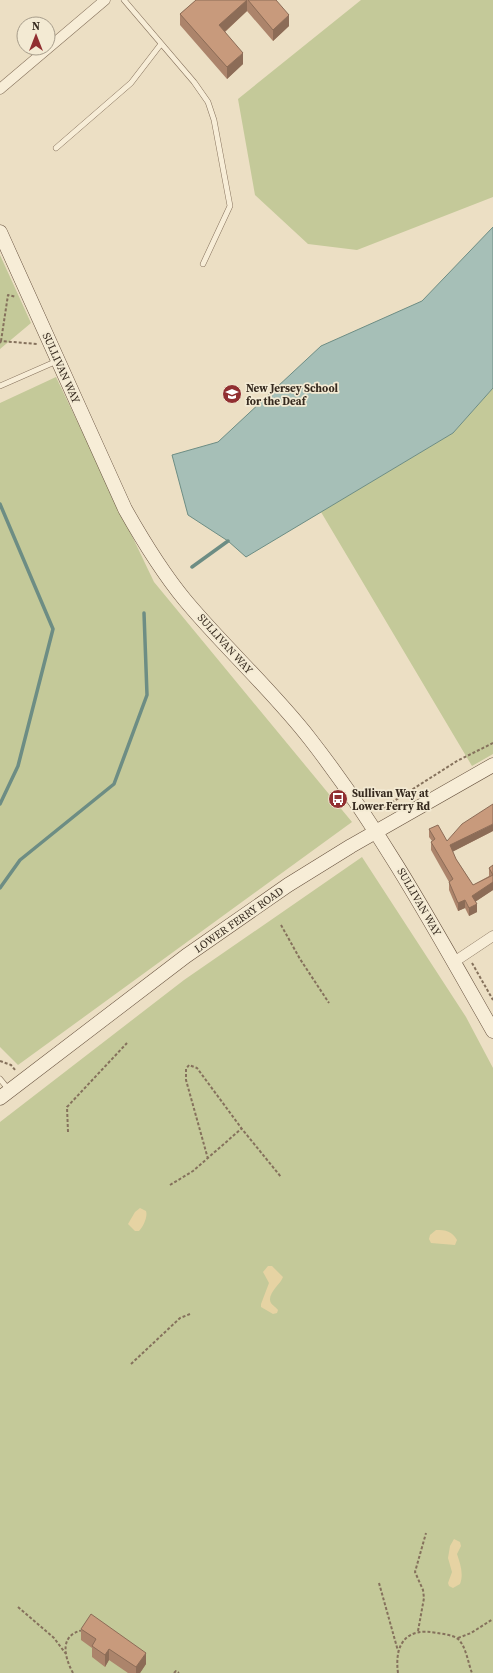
<svg xmlns="http://www.w3.org/2000/svg" width="493" height="1673" font-family="'Source Serif 4',serif">
<rect width="100%" height="100%" fill="#ecdfc4"/>
<path fill="#c4c999" d="M361,0H493V197L357,250L308,244L255,195L238,99Z
M0,255L31,323L0,349Z
M56,377L154,582L352,822L18,1065L0,1047V403Z
M493,388V754L472,766L321,512L453,433Z
M362,857L466,1017L493,1068V1673H0V1122L184,980Z"/>
<path fill="#e6d3a3" d="M140,1208L146,1211C148,1217 143,1227 139,1231H135L128,1224L135,1212Z
M436,1230C446,1230 452,1231 457,1240L455,1245L431,1243L429,1239L430,1235Z
M268,1266H272L283,1277C281,1284 266,1294 271,1303C272,1305 276,1307 278,1310L277,1313L273,1314L261,1307V1304L269,1283L263,1272Z
M454,1539L460,1542L461,1546L457,1554C460,1563 464,1574 460,1584L453,1588L449,1586L448,1583L452,1572L448,1558L450,1546Z"/>
<path fill="#a6bfb7" stroke="#6d8d84" d="M493,227V388L453,433L246,557L228,541L188,515L172,455L218,442L321,346L422,301Z"/>
<g fill="none" stroke-linecap="round" stroke-linejoin="round">
<path stroke="#6d8d84" stroke-width="3.5" d="M0,504L53,629L18,766L0,804
M192,567L228,541
M0,888L20,860L114,784L147,695L144,613"/>
<defs>
<path id="lane" d="M124,0L194,82L208,102L214,120L230,206L203,264
M56,148L131,83L161,44
M0,386L57,361
M0,1079L9,1090"/>
<path id="street" d="M0,89L105,0
M454,962L493,936"/>
<path id="secondary" d="M0,232L125,509C143,541 162,572 185,600C225,648 272,690 310,739C381,830 436,931 493,1031
M0,1098L186,956L288,885L351,846L493,765"/>
</defs>
<use href="#lane" stroke="#85715c" stroke-width="6"/>
<use href="#street" stroke="#85715c" stroke-width="11"/>
<use href="#secondary" stroke="#67523f" stroke-width="15"/>
<path stroke="#85715c" stroke-width="2" stroke-dasharray="3 2" stroke-linecap="butt" d="M1,341L8,295L16,297
M0,343L1,341L37,344
M383,808L457,761L493,743
M281,925L300,959L329,1003
M472,963L493,1000
M0,1061L11,1065L16,1071
M68,1132L67,1107L127,1043
M208,1159L186,1080V1069L189,1065L197,1068L242,1129L281,1177
M170,1185L193,1171L241,1129
M131,1364L180,1318L190,1314
M379,1583L398,1651
M18,1607L54,1638L66,1654
M418,1631L424,1598L423,1590L415,1572L426,1533
M458,1638L471,1633L493,1619
M73,1673C64,1656 59,1635 83,1630
M174,1673L176,1671L179,1673
M398,1673C394,1643 407,1627 437,1633C443,1634 453,1635 458,1639C466,1646 468,1663 472,1673"/>
<use href="#lane" stroke="#f7edd7" stroke-width="5"/>
<use href="#street" stroke="#f7edd7" stroke-width="10"/>
<use href="#secondary" stroke="#f7edd7" stroke-width="14"/>
</g>
<path fill="#ac846b" d="M196,0H276L289,26L273,41L247,11L225,32L243,64L227,79L180,25V14Z
M429,829L447,841L493,831L452,852L456,859L473,885L489,876V868L493,865V890L476,901L477,912L469,916L465,908L458,911L449,890V882L431,850V842L432,841L429,837Z
M81,1629L146,1664L140,1673H128L109,1660L105,1667L92,1657V1648L81,1640Z"/>
<path fill="#8c6c57" d="M247,0V11L219,37V25Z
M289,15V26L273,41V30Z
M243,53V64L227,79V67Z
M493,824V831L450,853V845Z
M493,882V890L472,904V896Z
M465,900V908L458,911V903Z
M477,904V912L469,916V908Z
M109,1649V1660L105,1667V1655Z
M146,1653V1664L140,1673H136V1667Z"/>
<path fill="#c89a7c" stroke="#8c6c57" d="M196,0H247L219,25L243,53L227,67L180,14Z
M248,0H276L289,15L273,30Z
M493,804V824L450,845L456,859L473,885L493,875L489,868L493,865V882L472,896L477,904L469,908L465,900L458,903L449,882L453,879L431,842L435,839L429,829L438,825L447,841L462,824Z
M91,1614L146,1653L136,1667L109,1649L105,1655L92,1646L96,1639L81,1629Z"/>
<defs>
<symbol id="school-disc" viewBox="-11 -11 22 22"><circle r="9.5" fill="#912f31" stroke="#f3ead3"/><path d="M0-5L7-2L0 1L-7-2ZM-4 1L0 2.5L4 1V4Q0 6-4 4Z" fill="#fff"/></symbol>
<symbol id="bus-disc" viewBox="-11 -11 22 22"><circle r="9.5" fill="#912f31" stroke="#f3ead3"/><path d="M-5-6H5V4H4V6H2V4H-2V6H-4V4H-5ZM-3.5-4V0h7V-4ZM-3.5 1.2v1.5H-2V1.2ZM2 1.2v1.5H3.5V1.2Z" fill="#fff"/></symbol>
</defs>
<g fill-rule="evenodd">
<use href="#school-disc" x="221" y="383" width="22" height="22"/>
<use href="#bus-disc" x="327" y="788" width="22" height="22"/>
</g>
<g text-anchor="middle" dominant-baseline="central" stroke-width="3.5" stroke-linejoin="round" paint-order="stroke">
<g font-size="11" fill="#362a1f" stroke="#f3ead3">
<text transform="translate(61 368) rotate(66)">SULLIVAN WAY</text>
<text transform="translate(225 644) rotate(48)">SULLIVAN WAY</text>
<text transform="translate(419 902) rotate(60)">SULLIVAN WAY</text>
<text transform="translate(239 920) rotate(-35)">LOWER FERRY ROAD</text>
</g>
<g font-size="11" font-weight="bold" fill="#362a1f" stroke="#f3ead3" text-anchor="start">
<text x="246" y="388">New Jersey School<tspan x="246" dy="13">for the Deaf</tspan></text>
<text x="352" y="793">Sullivan Way at<tspan x="352" dy="13">Lower Ferry Rd</tspan></text>
</g>
</g>
<g transform="translate(36 36)"><circle r="19" fill="#f3ead3" stroke="#a79d8b"/>
<path d="M0-3L7 15L0 10L-7 15Z" fill="#912f31"/>
<text y="-6" font-size="11" font-weight="bold" text-anchor="middle" fill="#362a1f">N</text>
</g>
</svg>
